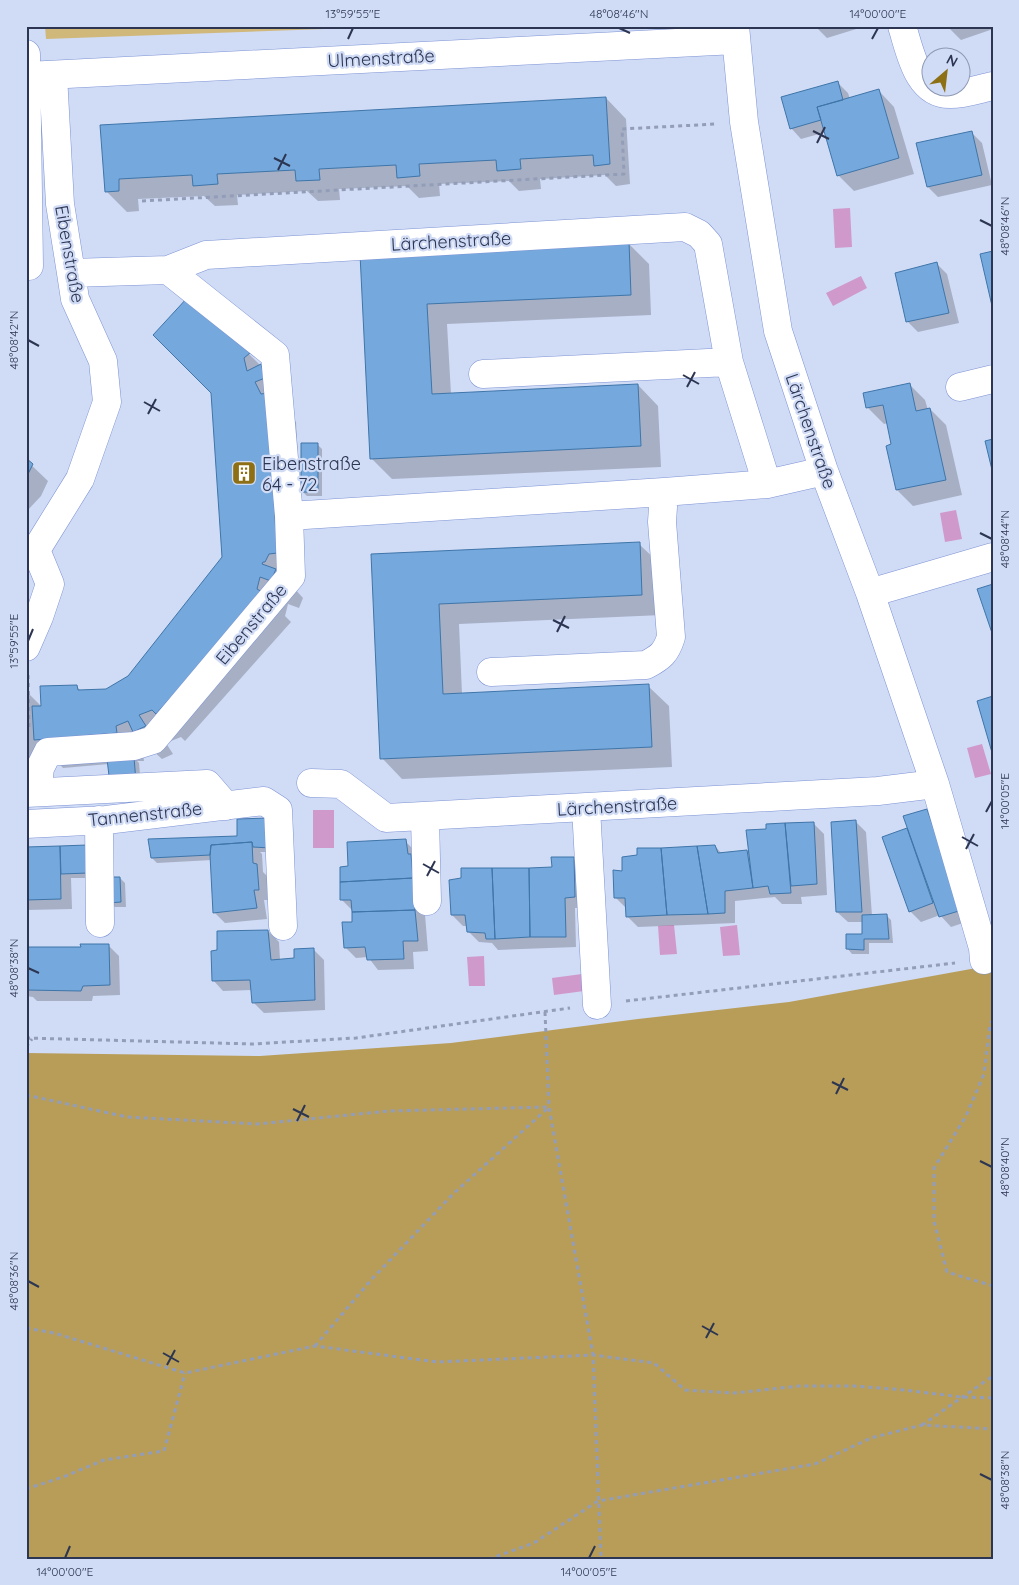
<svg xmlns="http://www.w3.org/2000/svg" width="1019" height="1585" font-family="Quicksand,sans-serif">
<rect width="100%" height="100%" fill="#d0dbf6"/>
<path fill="#d0b87b" d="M45,26H410L46,39Z"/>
<path fill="#b89d58" d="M993,965V1559H26V1053L260,1056L451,1043L638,1019L789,1002Z"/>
<path fill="#d099cb" d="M850,208L852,247L835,248L833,209Z
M861,276L867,288L833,306L826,293Z
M956,510L962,539L945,542L940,513Z
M982,744L991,774L975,778L967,748Z
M313,810H334V848H313Z
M674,925L677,954L660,955L658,926Z
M737,925L740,955L723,956L720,927Z
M484,956L485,986H469L467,957Z
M582,974L584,991L554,995L552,978Z"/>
<path fill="#0003" d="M815,26H866L827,38Z
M949,26H993V29L961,40L950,29Z
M837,82L848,93L850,99L879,91L894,107L914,174L854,191L838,175L826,132L801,139L791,128Z
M606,98L626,119L630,184L616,186L605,175L540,179L541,189L519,191L509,181L439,184L440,196L419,198L407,186L339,189L340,200L318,201L307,191L237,195L238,205L215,206L204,196L138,199L139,211L127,212L106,191L102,126Z
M971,132L982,143L992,185L938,197L928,187Z
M628,243L649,264L651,315L447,324L451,394L638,385L658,406L661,467L392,479L371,458L361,255Z
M937,264L947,274L959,323L918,332L908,322L897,274Z
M154,335L249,354L288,393L283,409L296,422L305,581L296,582L294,588L303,598L299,608L288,604L285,616L291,622L185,741L181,737L166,743L173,754L162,759L152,750L143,754L144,761H137L139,763L141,786L109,764L63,768L53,757L26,768V691L42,707L76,686L81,691L106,690L129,677L223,558L212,392Z
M909,384L925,400L928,410L930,409L946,425L962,495L913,506L897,490L893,445L888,423L884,424L868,408Z
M317,444L322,449V496H307L302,491Z
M26,460L48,481L41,496L26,512Z
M639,544L660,564L662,615L459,624L462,694L648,686L669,706L672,767L402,779L382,758L372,556Z
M926,810L937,821L972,920L951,927L940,915L921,922L910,911L883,838L909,829Z
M238,820L275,852H260L262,854L263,872L267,876L269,900H264L267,919L225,923L214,912L212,860L157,863L152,858L238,837Z
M855,821L866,832L872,916L886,915L891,920L893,943H869V954H852L847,948L863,935V922H848L837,912Z
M813,823L824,834L827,895L801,897L802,904H782L775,897L735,901V923L638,927L627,916L626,908L615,897L623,872L715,846L722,854L749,851L767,830V825Z
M405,841L416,852L421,866L428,951L413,952L414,969L378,970L368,957L356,958L345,947L353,923V911L342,900L349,867Z
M86,846L92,878H71L72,909L26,910V848Z
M573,858L584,869L585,908H575L576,947L498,950L492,943L479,942L469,932L468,926H463L452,915Z
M120,878L125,883L126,907H115L110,902Z
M268,931L279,942L280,960L296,959L313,949L324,960L325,1010L264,1013L253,1002L252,990L223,991L213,980Z
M108,945L119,956L120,995L93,996L92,1001H37L33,997L26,996V948H82Z"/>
<path fill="#75a9dd" stroke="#3f75a9" d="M838,81L843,100L817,107L821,120L790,129L781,97Z
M879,89L899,158L837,176L817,107Z
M606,97L610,164L594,166L593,155L520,159L521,169L497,171L496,160L419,164L420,176L397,178L396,165L319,169L320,180L296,181L295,170L217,174L218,184L193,186L192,175L119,179V191L105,192L100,125Z
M972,131L982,175L927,187L916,143Z
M629,242L631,295L427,304L432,394L638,384L641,446L370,459L360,254Z
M993,251V306H992L980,254Z
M937,262L949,313L906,322L895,273Z
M188,297L250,353L244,358L247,371L261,364L265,378L255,382L261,394L268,393L277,553L269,554L265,562H263L262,564L276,569L271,581L260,577L257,589L264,593L156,714L152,710L139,715L146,726L133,732L128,721L116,726L117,733L34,740L32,706H41L40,686L77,685L78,690L106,689L128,676L222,557L211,393L153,335Z
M910,383L916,411L930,408L946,480L896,490L886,446L891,444L883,405L866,408L863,393Z
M993,439V474L985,441Z
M301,443H318V492H301Z
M26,458L33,464L26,478Z
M640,542L642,595L439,604L443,694L649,684L652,747L380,759L371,554Z
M993,584V633H992L977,589Z
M993,696V756L977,701Z
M134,757L136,782L110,784L107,759Z
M927,809L962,910L939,917L903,816Z
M269,818L270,848L253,847L252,842L211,845L210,855L151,858L148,839L237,836V819Z
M856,820L862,912H836L831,822Z
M814,822L817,884L791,886L785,823Z
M785,823L791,893L770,894L768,886L753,888L746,830L766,829V824Z
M907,828L933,903L909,912L882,837Z
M406,839L408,854H411L413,878L340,882V867L348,866L347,842Z
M252,842L253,863L257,864L259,890H254L257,908L213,913L210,855L211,845Z
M87,845L88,873L61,874L60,846Z
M715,845L718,853L747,850L753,888L725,891V913L708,914L697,846Z
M60,846L61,899L26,900V847Z
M697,846L708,914L667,915L661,848Z
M637,848H661L667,915L626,917L625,898H614L613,870L622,871V857L637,855Z
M551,857H574L575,897L565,898L566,937H530L529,868L552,867Z
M461,868H492L495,939H486L485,933L467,932L465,915H451L449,880L461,878Z
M492,868H529L530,937L495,939Z
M107,877H120L121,902L108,903Z
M413,878L415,910L352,912L351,900H340V882Z
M415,910L418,941H403L404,959L367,960L365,947L344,948L342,922H352V912Z
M887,914L889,939H864V950L846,949V934H862V915Z
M268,930L271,960L294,958V949L314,948L315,1000L252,1003L250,980L212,981L211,951L217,950V931Z
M80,944H109L110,985L83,986L81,991L26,990V947H81Z"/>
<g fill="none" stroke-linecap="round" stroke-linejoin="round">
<defs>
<path id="minor" d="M735,26L744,122L778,331L824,471L870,593L935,784L983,948L984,960
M902,26C910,51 917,95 951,94C965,94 979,89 993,86
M26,54L29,266
M27,76L736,40
M71,273L168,270L206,255L685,227L699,234L708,244L729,362L767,484
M483,374L729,362
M960,387L993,379
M289,516L664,492L767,484L824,471
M26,556L36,550L80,479L107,402L103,361L75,299L71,273L60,204L53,75
M870,593L993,557
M26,647L39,617L50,584L36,550
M491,672L646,665C661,657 666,653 671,637L662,522L664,492
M311,783L341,784L386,818L878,791L935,784
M37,792L40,768L48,752L134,746L153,740L291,576L289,516L275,355L168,270
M26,793L207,784L226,806
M586,808L597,1005
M425,817L427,901
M99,820L100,923
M26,824L106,820L264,801L278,810L283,926"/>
</defs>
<use href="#minor" stroke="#7d93d4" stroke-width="29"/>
<path stroke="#939db8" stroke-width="3" stroke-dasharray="4 4" stroke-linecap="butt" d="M142,201L624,174L622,129L716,124
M28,675L29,731
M626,1001L955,963
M545,1012L549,1107L593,1355L601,1559
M993,1020L990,1024L984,1074L966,1116L934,1168V1221L947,1272L993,1286
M26,1038L253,1044L356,1038L570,1008
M26,1047L32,1039
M26,1095L127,1117L257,1124L389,1111L549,1107
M26,1328L54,1333L185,1373L315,1346L437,1362L593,1355L654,1363L685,1390L735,1393L799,1386H854L905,1390L961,1397L993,1398
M315,1346L371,1280L453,1194L548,1108
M922,1425L993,1376
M26,1489L63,1477L104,1460L164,1451L185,1373
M489,1559L534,1543L598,1501L815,1464L871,1438L922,1425L993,1429"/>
<use href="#minor" stroke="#fff" stroke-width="28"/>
</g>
<path fill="none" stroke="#2c3551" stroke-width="2" d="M619,28L630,33M348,39L353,28M872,39L878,28M813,131L829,139M817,143L825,127M274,158L290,166M278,170L286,154M980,220L992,226M28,340L39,346M683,375L699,384M687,387L695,372M144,402L160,411M148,414L156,399M980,533L992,539M553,620L569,628M557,632L565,616M28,641L33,629M986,812L992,801M962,837L978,846M966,849L974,834M423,864L439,873M427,876L435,861M28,968L39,973M832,1082L848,1090M836,1094L844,1078M293,1109L309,1117M297,1121L305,1105M980,1161L992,1167M28,1281L39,1287M702,1326L718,1335M706,1338L714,1323M163,1353L179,1362M167,1365L175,1350M980,1474L992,1480M65,1558L70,1546M589,1558L595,1546"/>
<defs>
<symbol id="building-square" viewBox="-11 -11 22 22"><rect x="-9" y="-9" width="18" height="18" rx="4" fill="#8e7014" stroke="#d0dbf6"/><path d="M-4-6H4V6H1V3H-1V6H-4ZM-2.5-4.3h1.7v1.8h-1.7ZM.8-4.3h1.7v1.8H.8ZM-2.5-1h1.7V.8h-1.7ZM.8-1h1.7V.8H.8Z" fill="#fff"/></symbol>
</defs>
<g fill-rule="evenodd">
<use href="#building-square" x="230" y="459" width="28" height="28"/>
</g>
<g text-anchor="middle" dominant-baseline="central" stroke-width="4.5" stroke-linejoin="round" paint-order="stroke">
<g font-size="18" fill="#2c3551" stroke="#d0dbf6">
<text transform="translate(381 58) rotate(-3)">Ulmenstraße</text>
<text transform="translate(451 241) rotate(-3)">Lärchenstraße</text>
<text transform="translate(70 254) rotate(80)">Eibenstraße</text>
<text transform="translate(811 431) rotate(71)">Lärchenstraße</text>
<text transform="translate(251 624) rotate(-50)">Eibenstraße</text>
<text transform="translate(617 806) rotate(-3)">Lärchenstraße</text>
<text transform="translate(145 814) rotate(-6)">Tannenstraße</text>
</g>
<g font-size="18" fill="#2c3551" stroke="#d0dbf6" text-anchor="start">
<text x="262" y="463">Eibenstraße<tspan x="262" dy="21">64 - 72</tspan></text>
</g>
</g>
<rect width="1019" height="1585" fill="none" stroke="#d0dbf6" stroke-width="55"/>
<g transform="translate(946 72) rotate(28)"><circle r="24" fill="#d0dbf6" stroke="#8e99b4"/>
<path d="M0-4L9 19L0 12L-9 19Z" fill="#8e7014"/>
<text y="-8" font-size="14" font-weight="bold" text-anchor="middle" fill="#2c3551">N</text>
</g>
<rect x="28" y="28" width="964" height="1530" fill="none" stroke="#2c3551" stroke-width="2"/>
<g font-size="12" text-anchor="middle" fill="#2c3551">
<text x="353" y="18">13°59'55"E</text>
<text x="619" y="18">48°08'46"N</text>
<text x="878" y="18">14°00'00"E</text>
<text transform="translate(1005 226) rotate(-90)" y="4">48°08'46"N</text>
<text transform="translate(14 340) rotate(-90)" y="4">48°08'42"N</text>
<text transform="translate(1005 539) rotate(-90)" y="4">48°08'44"N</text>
<text transform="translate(14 641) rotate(-90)" y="4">13°59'55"E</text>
<text transform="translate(1005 801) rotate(-90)" y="4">14°00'05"E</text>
<text transform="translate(14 968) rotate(-90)" y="4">48°08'38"N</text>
<text transform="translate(1005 1167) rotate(-90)" y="4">48°08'40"N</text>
<text transform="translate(14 1281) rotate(-90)" y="4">48°08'36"N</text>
<text transform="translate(1005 1480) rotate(-90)" y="4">48°08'38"N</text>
<text x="65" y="1576">14°00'00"E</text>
<text x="589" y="1576">14°00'05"E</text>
</g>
</svg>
